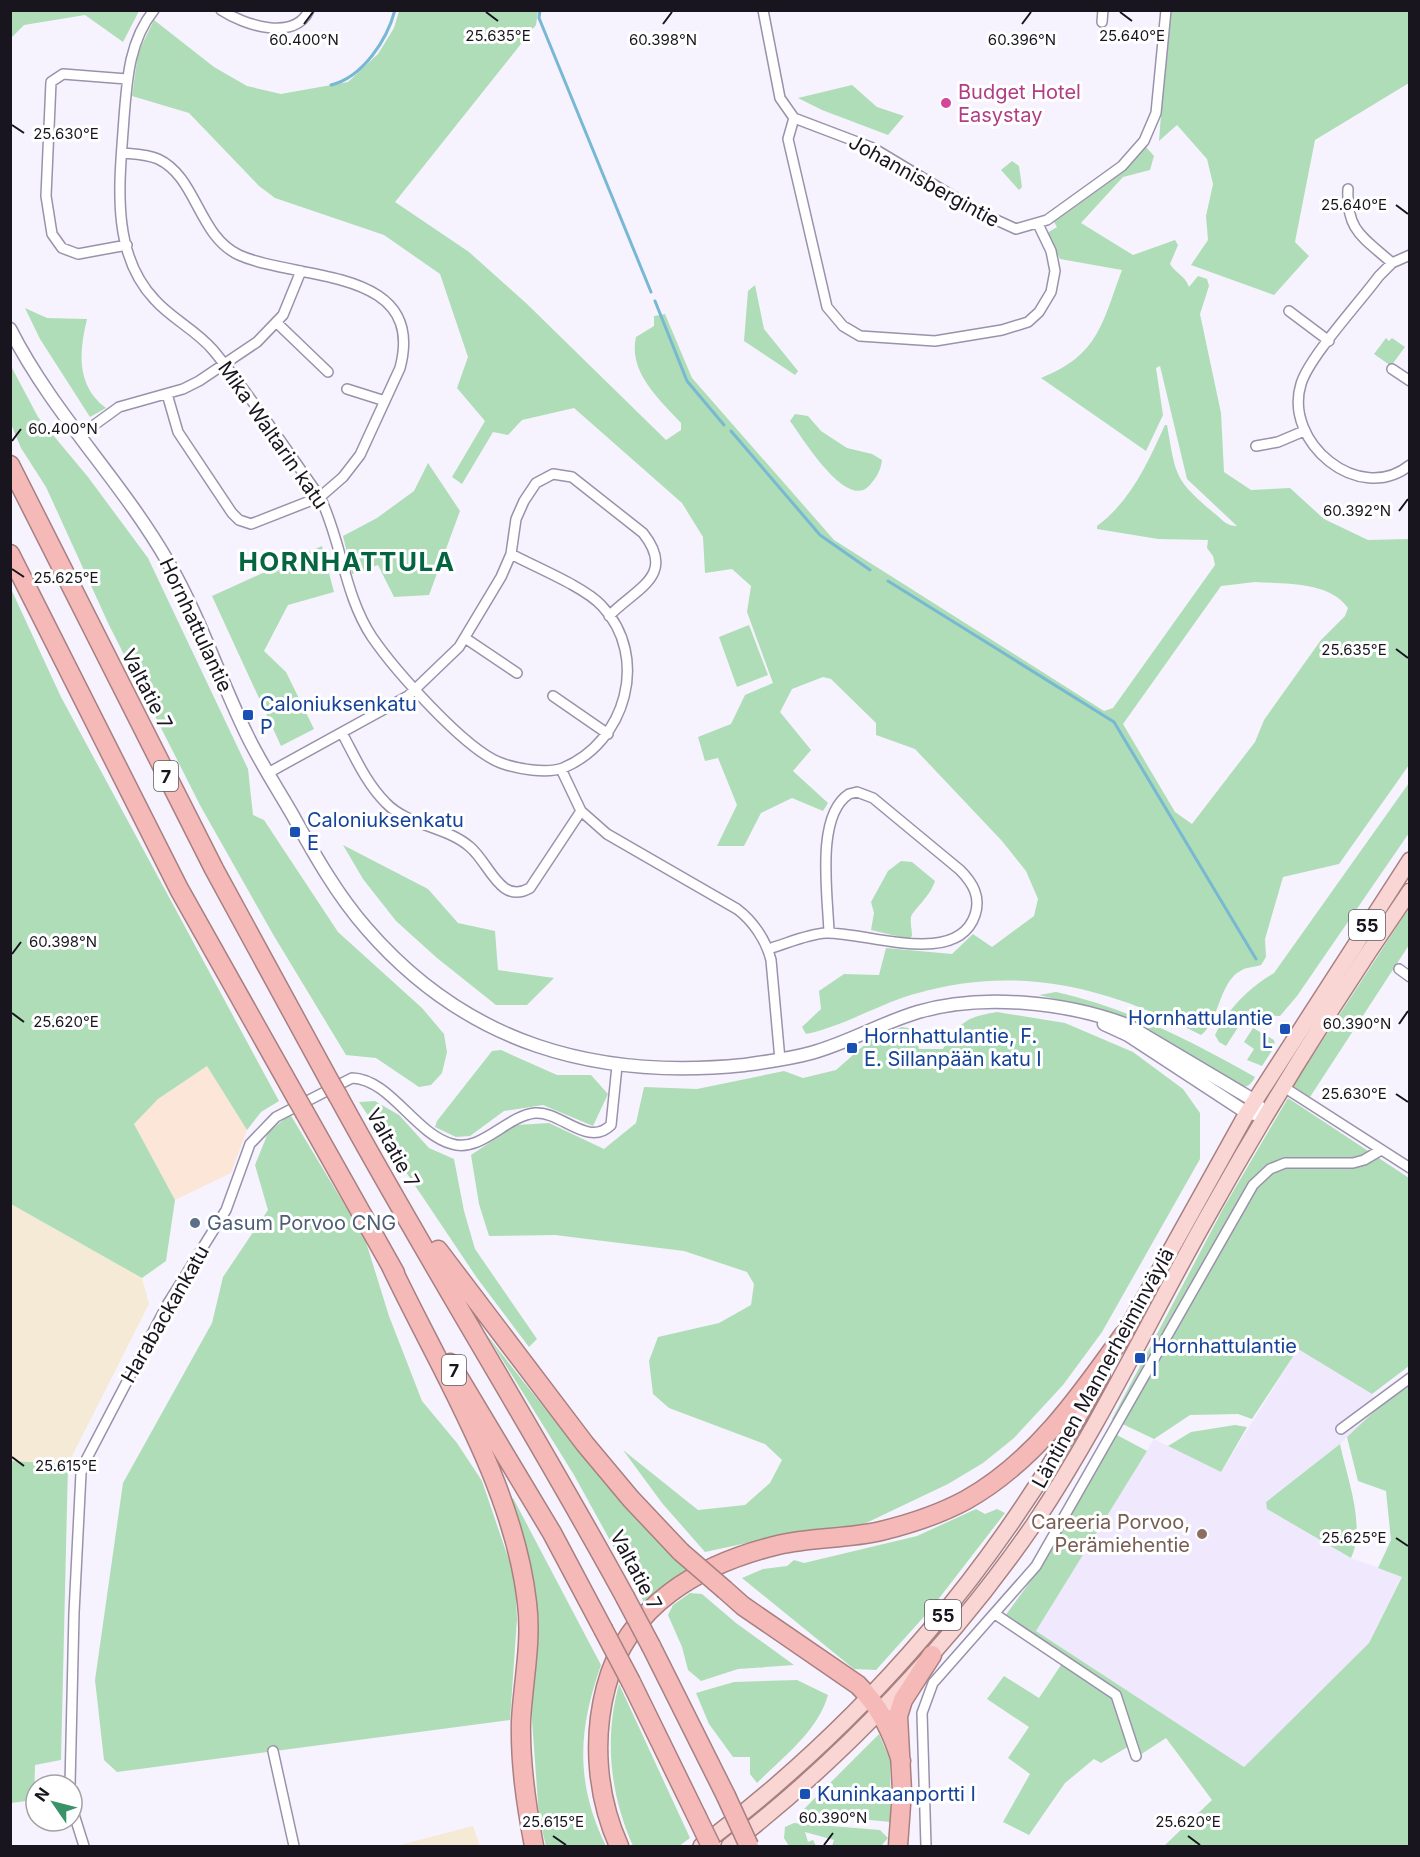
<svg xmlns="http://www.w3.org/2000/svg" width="1420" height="1857" font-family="Inter,sans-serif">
<rect width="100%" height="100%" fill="#f6f3fe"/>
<path fill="#f5ead5" d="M11,1204L142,1278L149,1304L68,1464L11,1461Z
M473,1826L480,1846H395H396Z"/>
<path fill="#fce6d8" d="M207,1066L247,1130L231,1173L175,1200L134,1124L158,1099Z"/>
<path fill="#f0e9fe" d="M1298,1349L1372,1394L1379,1407L1340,1444L1266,1501L1267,1509L1351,1558L1402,1576L1369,1643L1244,1767L1036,1631L1154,1439L1221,1472Z"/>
<path fill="#afddb7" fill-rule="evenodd" d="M11,10H139V11L123,42L85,15L24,25L11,38Z
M399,11H538L536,25L395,202L469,252L527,304L666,440L681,430V423C659,399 628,372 636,337L654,326V316L665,314L692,378L834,540L1104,711L1113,708L1215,565L1213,556L1207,548L1208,540L1158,539L1097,529V526C1131,501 1148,462 1165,425H1167C1176,476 1174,479 1214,513C1223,520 1226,526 1237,526L1187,479L1160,366L1156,368L1163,415L1146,451L1041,378C1099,355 1102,323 1122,270L1060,259L1047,233L1057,227L1054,222L1111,181L1146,147L1154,156L1150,170L1123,177L1081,223L1133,255L1175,240L1178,245L1170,264C1176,274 1184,274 1189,287L1198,276L1207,279L1209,286L1200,314L1221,413L1224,472L1251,490L1290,488L1324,519L1368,540L1409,539V765L1339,864L1283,877L1265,939L1266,957L1261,965C1255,967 1247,967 1242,970C1219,981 1220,1020 1201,1035C1109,988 1020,964 918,993C880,1003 845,1026 806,1034L802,1027L821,1009L819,991L844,974L879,975L886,948L952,954L973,934L992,947L1034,916L1038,899L1026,871L1002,841L915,749L876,735V723L831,679L823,677L792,689L780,712L811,750L793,771L828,803L823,811L792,798L761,813L744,846H717L737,805L718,758L705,761L698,737L731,724L745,695L773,683L747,612L751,586L732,569L705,573L703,537L682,503L574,408L522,420L508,435L493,432L462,484L452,477L485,421L457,388L468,357L440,274L384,235L275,198L259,186L189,113L132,96L138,53L154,20L214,67L247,86L281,94L348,82L378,54L394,28ZM1255,582C1285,584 1329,581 1348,608L1345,616L1321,640L1264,720L1255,742L1192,824L1175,812L1123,724L1221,586Z
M1169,11H1409V83L1315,140L1295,242L1309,256L1274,295L1191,265L1208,240L1206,216L1213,184L1207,159L1177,125L1159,141Z
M852,85L877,107L904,116L888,135L822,110L798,98Z
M1012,161L1019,166L1022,187L1019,190L1001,170Z
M755,285L764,329L798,371L795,375L744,341L748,291Z
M25,308L47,318L87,319C79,352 76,386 106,408L90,417L40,339Z
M1386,338L1389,341L1392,338L1405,347L1391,366L1374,354Z
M11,366L38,417L88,477L148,558L248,769L253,815L264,820L338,932L422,1008L444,1034L447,1052L442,1073L431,1085L419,1087L376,1058L346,1055L274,936L201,807L109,625L46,487L21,448L11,424Z
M795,414L808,416L821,431L847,448L872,454L882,460C881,470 876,478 870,485C847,512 802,437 790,421Z
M428,463L460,511L429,595L394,597L378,565L352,574L343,536L377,518L414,491Z
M322,546L334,592L288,605L264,651L286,672L314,729L281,746L212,596Z
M11,589L61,697L279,1101L261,1112L247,1130L207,1066L158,1099L134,1124L175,1200L166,1261L142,1278L11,1204Z
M749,625L768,675L737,687L719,637Z
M1409,783V833L1297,996L1280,1016L1246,1015L1226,1046L1219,1042L1215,1035C1228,1009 1249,987 1274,973Z
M343,845L428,889L458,923L495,931L498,970L554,978L527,1005H496L437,958L396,921L363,879Z
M901,861L912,862L935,881C930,897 913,910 911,917C910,923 912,930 912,936L909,939L871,930L874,913L871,902L888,871Z
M1409,908V945L1310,1097L1293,1086Z
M1056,992C1128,1008 1191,1041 1255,1077C1250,1086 1247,1088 1237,1086L1148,1029L1097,1009L1039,995Z
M997,1012L1065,1023L1133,1052L1183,1089L1200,1113V1159L1102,1332L1063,1385L1014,1438L983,1463L948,1484L864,1524L770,1538L705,1552L662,1503L623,1450L698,1510L745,1505L770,1483L782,1460L765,1444L669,1408L653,1394L649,1361L658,1337L719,1323L751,1305L754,1284L747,1272L684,1251L555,1235L489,1236L479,1204L471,1155L516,1125L549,1123L604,1149L636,1123L644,1087L697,1089L784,1071L803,1078L836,1070L870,1040L902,1027L913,1029L919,1049H943C960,1022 966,1017 997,1012Z
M1253,1028L1274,1040L1275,1046L1262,1066L1247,1060L1254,1049L1244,1042Z
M501,1050L557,1075H591L608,1094L593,1126L543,1105L504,1111L470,1136L456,1137L435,1127L437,1121L492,1051Z
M1288,1098L1409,1178V1366L1372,1394L1298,1349L1252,1419L1238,1414L1190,1415L1154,1439L1112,1419L1224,1207Z
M375,1101L399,1115L429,1148L454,1159L464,1211L475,1249L537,1339L529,1347L477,1278L359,1102Z
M290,1114L365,1239L389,1316L422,1401L457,1443L482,1481L515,1578L517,1619L510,1720L117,1772L104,1760L95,1680L123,1483L212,1323L223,1277L268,1210L255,1165L268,1133Z
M487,1335C551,1418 615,1496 688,1571L644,1602L574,1475Z
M1409,1385V1846H1164L1212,1800L1166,1738L1140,1755L1118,1693L1111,1686L1005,1616L1035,1575L1115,1434L1147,1451L1036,1631L1244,1767L1369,1643L1402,1577L1378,1568L1391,1540L1386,1491L1358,1481L1347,1437L1379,1407Z
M1235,1425L1247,1427L1221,1472L1168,1446L1191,1432Z
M1340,1444C1347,1478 1366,1526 1351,1558L1267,1509L1266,1502Z
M11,1461L68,1464L61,1760L35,1765L34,1800L11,1803Z
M513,1498L601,1665C578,1730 575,1783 606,1846H546L539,1817L532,1720L533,1617L509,1501Z
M976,1509L985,1514L997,1509L1005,1513L930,1610L876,1670L854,1669L742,1578L763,1569L787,1566L794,1560L804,1563L917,1536Z
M690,1593L702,1594L736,1623L794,1665L738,1669L701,1681L688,1670L682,1647L668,1615L673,1605Z
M1063,1662L1113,1697L1129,1746L1101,1763L1094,1759L1065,1783L1029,1835L1003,1822L1030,1774L1008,1758L1029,1727L987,1699L1004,1676L1039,1698Z
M797,1680L828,1695C818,1731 783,1757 757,1783L750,1774V1757H733L709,1724L696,1693L734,1682Z
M619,1684L690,1838L679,1846H633C610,1794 604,1739 619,1684Z
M879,1734L890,1760L891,1822L805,1814L802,1811Z
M794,1823L880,1830L888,1838L881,1846H832L834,1840L805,1832L808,1842L813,1840L816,1846H789L784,1838L785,1827Z"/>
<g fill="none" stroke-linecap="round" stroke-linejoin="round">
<path stroke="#78b8d3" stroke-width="3" d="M540,10L539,18L651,292
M331,85C363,77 387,40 395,10
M655,301L687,381L724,425
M731,431L820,535L870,570
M888,581L1114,722L1256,959"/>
<defs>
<path id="minor" d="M154,10C129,41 127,80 124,118C120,178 109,252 155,300C172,319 196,330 213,350C251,396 285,448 320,497C342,542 344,595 372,637C394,669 465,750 501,763C517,769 547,774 563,768C626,742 650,657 602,606C585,587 535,567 511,554
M221,10C244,25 295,42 309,10
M763,10L780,98L794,118L873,148L981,213L1016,229L1047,220L1122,166L1144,141L1156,113L1166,10
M1102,22L1103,10
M794,118L788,139L827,307L843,326L860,336L935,341L1002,330L1028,322L1039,312L1051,292L1055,271L1051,251L1038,224
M122,153C133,154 147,154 158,159C197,177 198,236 239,255C296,281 427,266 400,368L360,455L343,477L320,497L251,524L239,520L232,513L178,432L167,394
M1348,189C1346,231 1363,237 1392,263
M127,245L78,254L62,248L52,234L46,196L51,82L63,74L127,79
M1410,255L1392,263L1379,276C1360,302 1309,357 1301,384C1283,442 1359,506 1410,465
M1289,311L1329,341
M277,323L328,372
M1392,369L1410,381
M347,389L385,401
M79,436L119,407L183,389L199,381L257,342L283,315L301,271
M1256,446L1278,442L1304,431
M465,638L517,673
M553,696L608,734
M342,733C355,757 366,783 386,803C408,826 446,826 470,847C490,864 500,905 530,888L581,811
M561,769L581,811L607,834L737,909C753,921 766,940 771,960L780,1060
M268,773L408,696L459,647L501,577L511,554L516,519L524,501L536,483L553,474L572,477L643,533C677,576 636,588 609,616
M768,949C786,944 807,934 826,933C867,932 957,968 975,915C981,897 973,883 960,870L873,798L857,792L849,794C815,816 828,896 829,933
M1399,969L1410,977
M1290,1091L1410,1168
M1341,1429L1410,1378
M995,1614L1116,1695L1136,1756
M273,1751L294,1846
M70,1785L74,1613L81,1473L86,1460L167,1305L226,1210L250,1144L276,1117L352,1078C390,1079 415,1134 452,1144C481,1153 506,1116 535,1113C561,1111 588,1148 611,1125L617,1066
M72,1808L84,1846
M926,1846L922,1713L933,1683L1036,1566L1253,1185L1270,1169L1285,1163H1353L1364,1160L1381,1150"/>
<path id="tertiary" d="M10,329C53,414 121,480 168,562C200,617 219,678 247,735C260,762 277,788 292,814C314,854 337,895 367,929C467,1044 595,1080 744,1065C766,1062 789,1059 811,1053C848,1043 881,1023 918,1012C981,993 1066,1002 1127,1025L1255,1101L1266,1116
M1104,1024L1128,1035L1247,1113L1256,1114"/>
<path id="primary" d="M1119,1343L1247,1113L1410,860
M701,1846C872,1716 1000,1564 1102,1375
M729,1846C842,1759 953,1642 1034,1524C1099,1427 1149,1320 1206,1219C1269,1106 1337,997 1410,891"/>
<path id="motorway" d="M10,465L214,869L330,1082
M10,554L179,889L297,1099
M338,1096C430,1265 533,1428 625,1597
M305,1113L395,1273
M438,1250L585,1444L631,1499L681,1552
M390,1264C440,1370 514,1485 527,1603C532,1642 523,1682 521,1721C520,1764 526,1804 534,1846
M450,1363L552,1533L603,1629
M725,1590L743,1606L858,1685C880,1707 892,1732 901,1761
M651,1646L726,1796
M631,1682L696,1815
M619,1846C597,1797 592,1740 606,1687C627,1605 700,1564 778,1545C811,1537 847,1539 881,1531C910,1524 940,1514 966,1500C1034,1462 1080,1396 1124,1334
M898,1846L902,1791L898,1716L903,1700L932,1655"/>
</defs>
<use href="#minor" stroke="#9a92ab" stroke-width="12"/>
<use href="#tertiary" stroke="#9a92ab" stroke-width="15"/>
<use href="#primary" stroke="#a88082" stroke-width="18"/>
<use href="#motorway" stroke="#a88082" stroke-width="21"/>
<use href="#minor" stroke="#fff" stroke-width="9"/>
<use href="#tertiary" stroke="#fff" stroke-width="12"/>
<use href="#primary" stroke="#f9d5d4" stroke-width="15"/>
<use href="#motorway" stroke="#f5b9b8" stroke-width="18"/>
<defs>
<path id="motorway-bridge" d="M330,1082L338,1096
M297,1099L305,1113
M681,1552L725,1590
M625,1597L651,1646
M603,1629L631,1682
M726,1796L749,1846
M696,1815L711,1846"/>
</defs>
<use href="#motorway-bridge" stroke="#a88082" stroke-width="21" stroke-linecap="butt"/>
<use href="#motorway-bridge" stroke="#f5b9b8" stroke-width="18"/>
</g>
<path fill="none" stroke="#18151e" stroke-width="2" d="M486,12L498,21M1120,12L1132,21M304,24L313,12M663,24L672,12M1022,24L1031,12M12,125L24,133M1396,205L1408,214M12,441L21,429M1399,511L1408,499M12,569L24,577M1396,649L1408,658M12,954L21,942M12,1013L24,1022M1399,1024L1408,1011M1396,1094L1408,1102M12,1457L24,1466M1396,1538L1408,1546M553,1836L566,1845M1188,1836L1200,1845M824,1845L833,1833"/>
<circle fill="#d1479c" stroke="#fff" stroke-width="2" cx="946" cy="103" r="6"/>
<g fill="#1a4fb4" stroke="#fff" stroke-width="2">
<rect x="242" y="709" width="12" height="12" rx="3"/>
<rect x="289" y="826" width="12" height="12" rx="3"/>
<rect x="1279" y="1023" width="12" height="12" rx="3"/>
<rect x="846" y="1042" width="12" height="12" rx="3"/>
<rect x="1134" y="1352" width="12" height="12" rx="3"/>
<rect x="799" y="1788" width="12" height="12" rx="3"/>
</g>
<circle fill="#5c6f8a" stroke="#fff" stroke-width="2" cx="195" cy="1223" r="6"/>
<circle fill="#8d6e63" stroke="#fff" stroke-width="2" cx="1202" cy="1534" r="6"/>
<g text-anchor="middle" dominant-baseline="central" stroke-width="6" stroke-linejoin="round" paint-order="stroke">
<g fill="#fff" stroke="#5d5b62" stroke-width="1.5">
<rect x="154" y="761" width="24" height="30" rx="4.5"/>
<rect x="1349" y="910" width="36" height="30" rx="4.5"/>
<rect x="442" y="1355" width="24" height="30" rx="4.5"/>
<rect x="925" y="1600" width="36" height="30" rx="4.5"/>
</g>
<g font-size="18" font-weight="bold" fill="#18151e">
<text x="166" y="776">7</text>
<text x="1367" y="925">55</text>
<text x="454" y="1370">7</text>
<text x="943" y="1615">55</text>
</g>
<g font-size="20" fill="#b23c85" stroke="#fff" text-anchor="start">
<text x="958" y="92">Budget Hotel<tspan x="958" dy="23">Easystay</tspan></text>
</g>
<g font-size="20" fill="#18151e" stroke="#fff">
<text transform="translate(924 181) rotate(29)">Johannisbergintie</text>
<text transform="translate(273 435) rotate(55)">Mika Waltarin katu</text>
<text transform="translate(196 625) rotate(65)">Hornhattulantie</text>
<text transform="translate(147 689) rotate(63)">Valtatie 7</text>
<text transform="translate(393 1148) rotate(61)">Valtatie 7</text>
<text transform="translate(165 1314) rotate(-60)">Harabackankatu</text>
<text transform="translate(1103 1368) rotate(-61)">Läntinen Mannerheiminväylä</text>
<text transform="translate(636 1570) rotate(62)">Valtatie 7</text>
</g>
<g font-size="20" fill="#164399" stroke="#fff" text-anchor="start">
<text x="260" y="704">Caloniuksenkatu<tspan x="260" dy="23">P</tspan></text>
<text x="307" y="820">Caloniuksenkatu<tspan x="307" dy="23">E</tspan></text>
<text x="1273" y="1018" text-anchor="end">Hornhattulantie<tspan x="1273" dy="23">L</tspan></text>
<text x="864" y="1036">Hornhattulantie, F.<tspan x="864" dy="23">E. Sillanpään katu I</tspan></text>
<text x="1152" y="1346">Hornhattulantie<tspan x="1152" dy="23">I</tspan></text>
<text x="817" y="1794">Kuninkaanportti I</text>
</g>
<g font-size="20" fill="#4e5e75" stroke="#fff" text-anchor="start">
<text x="207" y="1223">Gasum Porvoo CNG</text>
</g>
<g font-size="20" fill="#785e54" stroke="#fff" text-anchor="end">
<text x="1190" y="1522">Careeria Porvoo,<tspan x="1190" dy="23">Perämiehentie</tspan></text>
</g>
<g font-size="26" font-weight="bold" letter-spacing="1.5" fill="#056540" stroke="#fff">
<text x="347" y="561">HORNHATTULA</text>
</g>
</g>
<g font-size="15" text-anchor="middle" fill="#18151e" stroke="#fff" stroke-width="6" stroke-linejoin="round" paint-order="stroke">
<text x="498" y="41">25.635°E</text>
<text x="1132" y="41">25.640°E</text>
<text x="304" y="45">60.400°N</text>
<text x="663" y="45">60.398°N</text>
<text x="1022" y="45">60.396°N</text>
<text x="66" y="139">25.630°E</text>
<text x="1354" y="210">25.640°E</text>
<text x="63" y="434">60.400°N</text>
<text x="1357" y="516">60.392°N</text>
<text x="66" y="583">25.625°E</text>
<text x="1354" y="655">25.635°E</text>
<text x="63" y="947">60.398°N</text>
<text x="66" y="1027">25.620°E</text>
<text x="1357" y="1029">60.390°N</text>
<text x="1354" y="1099">25.630°E</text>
<text x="66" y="1471">25.615°E</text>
<text x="1354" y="1543">25.625°E</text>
<text x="833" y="1823">60.390°N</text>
<text x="553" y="1827">25.615°E</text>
<text x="1188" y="1827">25.620°E</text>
</g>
<rect width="1420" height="1857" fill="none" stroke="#18151e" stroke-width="24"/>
<g transform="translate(54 1803) rotate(305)"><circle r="28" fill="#ffffff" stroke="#a3a1a5" stroke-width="1.5"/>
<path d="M0-4.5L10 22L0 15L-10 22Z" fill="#399268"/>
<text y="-9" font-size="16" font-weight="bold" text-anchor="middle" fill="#18151e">N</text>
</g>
</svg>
